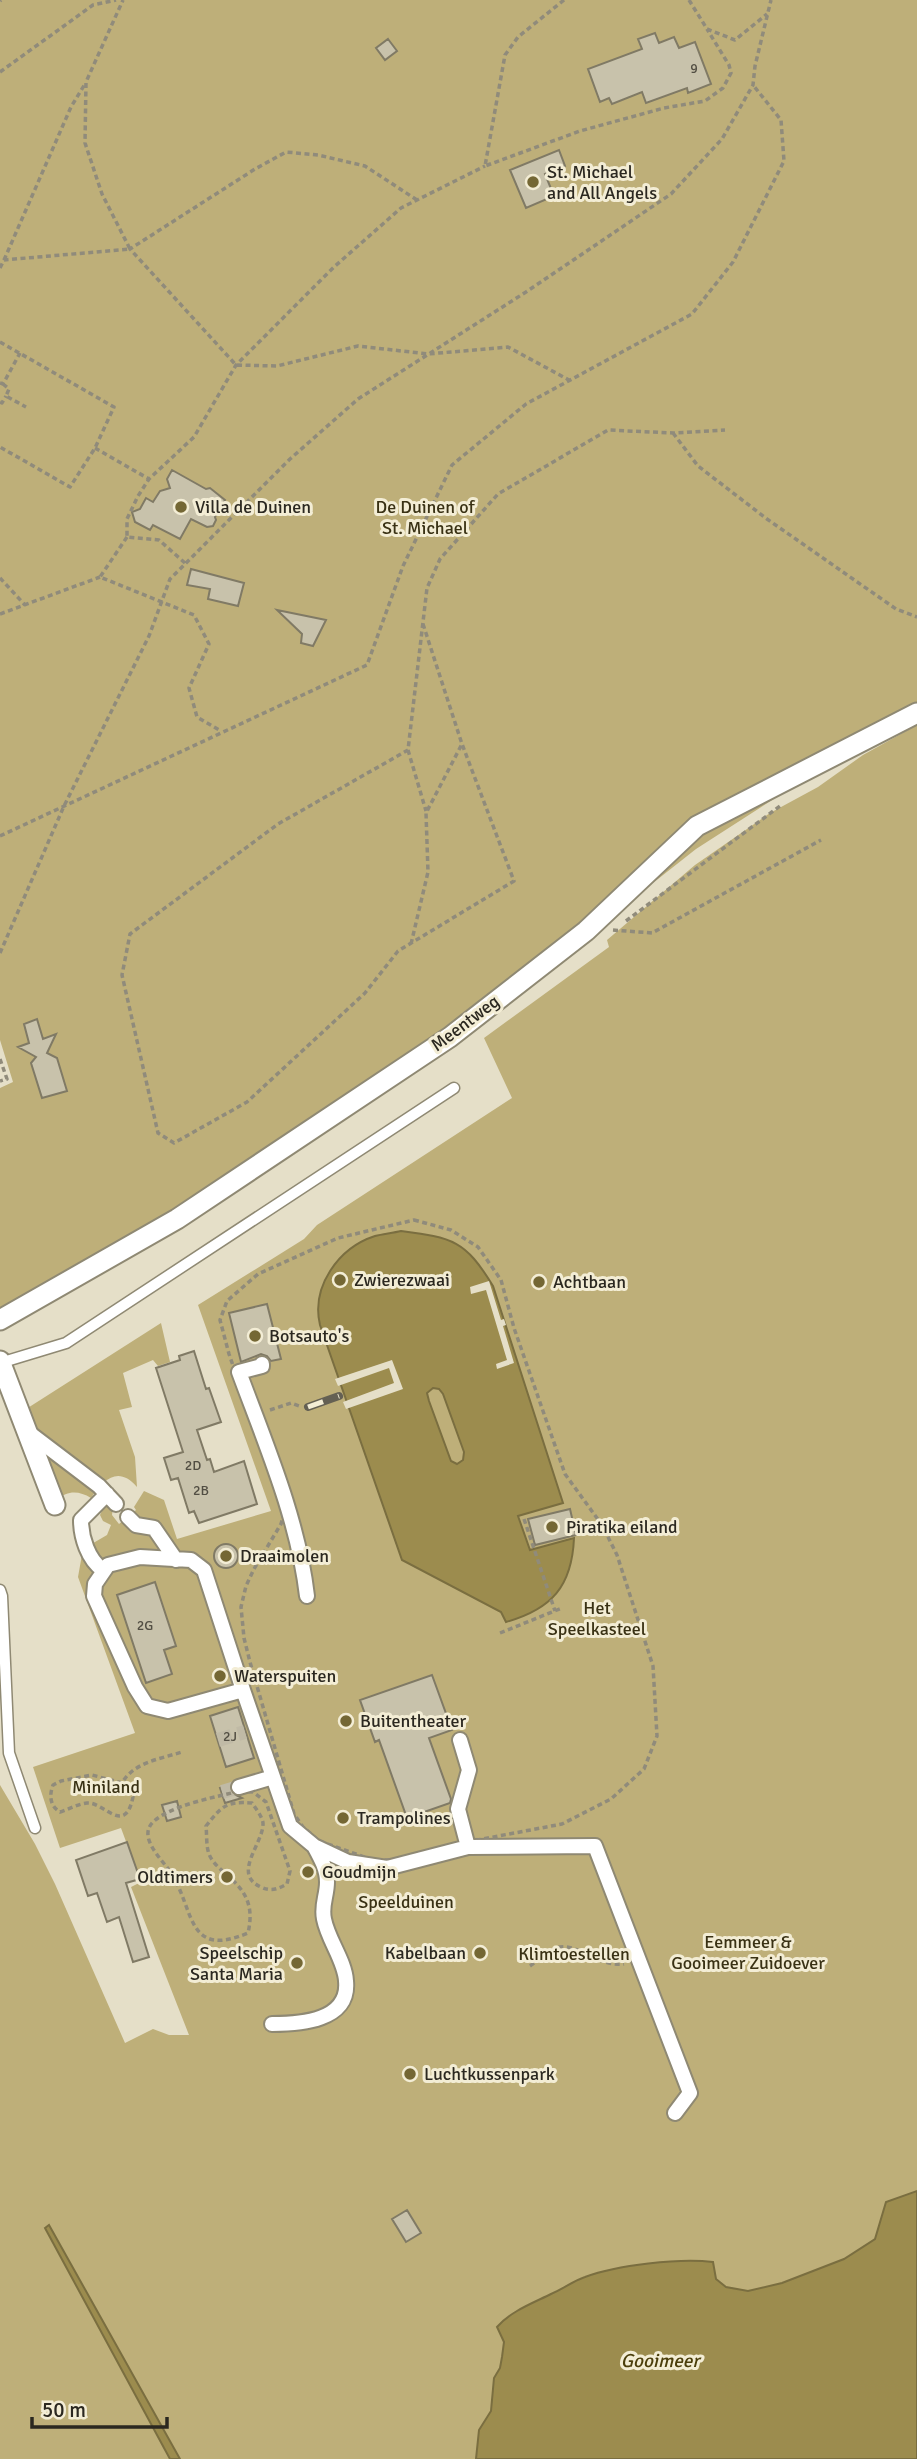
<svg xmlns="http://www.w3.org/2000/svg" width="917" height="2459" font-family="Signika,sans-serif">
<rect width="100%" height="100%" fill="#e5dfc8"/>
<path fill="#beaf79" d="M0,0H917V707L696,849L658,879L385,1075L159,1227L0,1319V1088L13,1082L0,1040Z
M917,725V2459H0V1785L35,1844L55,1884L125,2043L153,2029L169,2035H189L131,1887L141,1882L121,1828L60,1848L33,1767L135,1733L78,1577L83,1549L107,1535L111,1525L103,1521L100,1515L105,1504L113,1507L112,1515L119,1524L136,1510L134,1507L144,1491L164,1500L177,1539L271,1511L198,1305L304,1239L317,1225L512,1098L484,1038L609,947L607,940L695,865L770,813L818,787L863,755Z
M161,1323L170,1362L158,1366L153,1360L123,1373L132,1407L119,1410L135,1457L137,1487C119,1466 104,1478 91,1498C79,1491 68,1490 57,1500L23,1411Z"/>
<path fill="#9c8c4e" stroke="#7a6e40" stroke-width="2" fill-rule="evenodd" d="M401,1231C453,1238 465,1240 493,1286L563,1503L518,1516L530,1550L574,1538C572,1586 552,1609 506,1622L501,1612L402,1560L320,1325C311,1287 338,1248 375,1236C383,1234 393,1233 401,1231ZM433,1388L439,1389L443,1394L464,1452L463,1460L457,1464L451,1461L429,1401L427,1393Z
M917,2191V2459H476L479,2430L491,2411L494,2378L500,2368L502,2357L504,2342L497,2327C511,2311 533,2303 551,2294C563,2289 573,2281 585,2277C617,2265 679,2258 713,2262L716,2279L726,2287L748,2291L782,2283L844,2259L875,2239L886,2202Z
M49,2225L180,2459H170L45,2228Z"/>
<path fill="#e5dfc8" d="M489,1281L501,1320L504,1319L506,1325L503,1326L514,1363L497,1369L496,1364L507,1360L486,1290L471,1294L470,1287Z
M392,1360L403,1389L346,1409L343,1402L394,1383L389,1368L338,1386L335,1379Z"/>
<path fill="#c8c2ab" stroke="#807a65" stroke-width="2" d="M655,33L659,43L674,37L679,48L695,42L711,84L688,93L687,88L646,103L642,92L612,104L609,98L600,102L588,69L642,49L638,39Z
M388,39L397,51L385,60L376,48Z
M559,150L565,166L545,174L554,196L526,208L510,170Z
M172,470L206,489L210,488L225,500L215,517L216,520L213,526L207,527L191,519L180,539L153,525L150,530L135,522L132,512L140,509L146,498L153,502L160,491L170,488L167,479Z
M191,569L244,583L238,606L208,599L210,589L187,585Z
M277,610L326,620L313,646L301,643L302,634Z
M37,1019L43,1039L56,1034L47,1053L57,1058L67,1091L42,1098L31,1063L36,1057L18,1047L29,1043L24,1024Z
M267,1304L281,1359L271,1361L267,1356L261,1354L241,1362L229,1313Z
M194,1351L206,1389L209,1388L221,1422L197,1430L207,1460L210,1459L214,1472L244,1461L257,1504L199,1523L194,1511L189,1513L178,1478L171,1480L164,1458L183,1452L156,1368L180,1360L179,1356Z
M570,1509L576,1535L535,1545L528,1519Z
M214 1556a12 12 0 1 1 24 0a12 12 0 1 1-24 0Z
M155,1582L176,1646L164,1650L172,1674L146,1683L117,1595Z
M432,1675L452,1730L429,1738L451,1799L450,1803L407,1818L379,1740L375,1742L360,1700Z
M238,1707L254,1758L226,1767L210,1716Z
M230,1785L232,1793L242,1798L225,1803L220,1788Z
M177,1801L181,1817L167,1821L162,1805Z
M127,1842L140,1879L126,1883L149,1957L133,1962L119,1917L107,1922L97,1893L88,1896L76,1860Z
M407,2210L421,2233L406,2242L392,2219Z"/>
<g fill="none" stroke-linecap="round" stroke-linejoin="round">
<path stroke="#c0baa6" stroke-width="14" stroke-dasharray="14 7" stroke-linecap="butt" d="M218,1740L245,1732
M222,1792L239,1787"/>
<defs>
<path id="service" d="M0,1363L66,1343L454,1088
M0,1590L2,1596L9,1753L35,1828"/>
<path id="pedestrian" d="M262,1364V1366L239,1372C266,1445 298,1519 307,1596
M28,1432L99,1486L116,1504
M128,1517L136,1525L154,1528L176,1560
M140,1557L191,1560L204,1570L243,1690L168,1711L147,1706L135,1687L94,1596L95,1584L108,1565Z
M103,1570C88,1560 81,1537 81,1520L107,1494
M243,1690L290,1826L314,1846L348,1862L387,1868L468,1847L458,1809L469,1770L460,1740
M239,1787L273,1777
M468,1847L595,1846L690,2093L675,2113
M272,2024C300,2024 350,2021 346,1981C345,1961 328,1940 324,1919C321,1905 327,1896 327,1882C327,1869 320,1857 314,1846"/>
<path id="minor" d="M0,1320L177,1219L450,1037L586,931L697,826L917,713
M0,1361L55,1505"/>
</defs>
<use href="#service" stroke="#8f8973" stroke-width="13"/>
<use href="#pedestrian" stroke="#8f8973" stroke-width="18"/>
<use href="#minor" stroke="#8f8973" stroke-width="23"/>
<path stroke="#908b7b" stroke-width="3.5" stroke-dasharray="5 3.5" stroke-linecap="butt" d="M564,0L518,37L505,55L485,166L580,131L664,108L705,101L723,88L731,73L729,65L707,29
M689,0L707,29L735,40L767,14
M0,1L1,0
M0,72L93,5L116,0
M417,200L365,166L318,155L286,152L255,169L130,249L236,365L277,366L358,346L428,354L508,347L569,380
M4,260L71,107L85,84
M0,268L4,260L130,249L102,194L85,143L86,82L123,0
M0,342L114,407L95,448L70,487L0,447
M0,383L3,384L20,353
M3,384L9,389L6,396L26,407
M0,402L2,403L6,396
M673,433L698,466L767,519L896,609L917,617
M95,448L149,479
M127,537L100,577L194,615L209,644L189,688L197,717L221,731
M185,563L159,540L127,537V519L138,496L149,479L194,437L236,365L334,267L401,208L485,166
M0,578L25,605
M0,614L100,577
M423,624L462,744L514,881L398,951L365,993L247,1102L174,1143L158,1133L122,975L130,934L278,824L408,750L427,588L440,559L498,494L608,430L673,433L725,430
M408,750L426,811
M0,836L367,665L403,566L452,465L526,404L692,314L733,262L784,161L781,120L753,85
M626,921L780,806
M613,930L652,933L821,840
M411,944L428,872L426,813L462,744
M0,953L64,806L149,636L170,579L290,459L358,399L526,292L671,194L722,139L753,85L755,66L771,0
M0,1059L7,1079L0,1081
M414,1220L451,1230L478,1247L501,1280L514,1328L565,1474L602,1525L617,1555L653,1666L657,1736L644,1769L611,1799L562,1824L467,1842L392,1860H373L319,1841L303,1827L294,1814L250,1662L244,1638L241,1607L246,1586L254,1569L281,1524L283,1517L281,1503L229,1354L220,1320L227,1301L258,1274L338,1238Z
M270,1410L291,1403L302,1407
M524,1519L555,1611
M500,1633L562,1608
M122,1783L92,1775L61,1781L53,1785C49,1796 50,1806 60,1812C69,1809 78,1804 87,1803C103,1801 125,1837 133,1797L122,1783C134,1762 160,1759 182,1752
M240,1791L253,1792L266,1802L290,1871L287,1884C278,1889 271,1892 261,1887C231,1874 264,1843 263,1823C262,1816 256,1809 252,1803C226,1801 222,1806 206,1826C207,1835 206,1846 209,1854C212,1862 220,1869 227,1875C247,1892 254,1907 248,1933C186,1959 195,1910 171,1873C163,1860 137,1838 153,1822C171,1805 216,1797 240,1791Z
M530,1966C539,1960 550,1950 560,1947C578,1944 599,1967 624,1964"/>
<use href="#service" stroke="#fff" stroke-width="10"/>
<use href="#pedestrian" stroke="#fff" stroke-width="14"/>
<use href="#minor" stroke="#fff" stroke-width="19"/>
<defs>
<path id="rail" d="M308,1407L339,1396"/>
</defs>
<use href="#rail" stroke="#646053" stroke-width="8"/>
<use href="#rail" stroke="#f3edd5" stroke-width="5" stroke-dasharray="16" stroke-linecap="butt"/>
</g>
<g fill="#746734" stroke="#f3edd5" stroke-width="2.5">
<circle cx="533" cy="182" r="7"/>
<circle cx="181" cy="507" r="7"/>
<circle cx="340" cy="1280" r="7"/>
<circle cx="539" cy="1282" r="7"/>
<circle cx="255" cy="1336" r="7"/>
<circle cx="552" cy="1527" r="7"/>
<circle cx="226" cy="1556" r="7"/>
<circle cx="220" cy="1676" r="7"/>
<circle cx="346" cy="1721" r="7"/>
<circle cx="343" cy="1818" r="7"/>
<circle cx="308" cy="1872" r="7"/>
<circle cx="227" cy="1877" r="7"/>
<circle cx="480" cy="1953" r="7"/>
<circle cx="297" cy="1963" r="7"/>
<circle cx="410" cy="2074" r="7"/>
</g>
<g text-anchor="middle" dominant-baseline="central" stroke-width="6" stroke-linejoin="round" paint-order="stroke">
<g font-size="14" fill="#524e43">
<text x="694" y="68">9</text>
<text x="193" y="1465">2D</text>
<text x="201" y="1490">2B</text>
<text x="145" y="1625">2G</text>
<text x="230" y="1736">2J</text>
</g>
<g font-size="18" fill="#2b2820" stroke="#f3edd5" text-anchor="start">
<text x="547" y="172">St. Michael<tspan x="547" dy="21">and All Angels</tspan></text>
<text x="195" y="507">Villa de Duinen</text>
<text x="354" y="1280">Zwierezwaai</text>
<text x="553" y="1282">Achtbaan</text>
<text x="269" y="1336">Botsauto's</text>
<text x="566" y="1527">Piratika eiland</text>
<text x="240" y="1556">Draaimolen</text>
<text x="234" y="1676">Waterspuiten</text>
<text x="360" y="1721">Buitentheater</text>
<text x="357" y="1818">Trampolines</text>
<text x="322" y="1872">Goudmijn</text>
<text x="213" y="1877" text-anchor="end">Oldtimers</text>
<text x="283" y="1953" text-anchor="end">Speelschip<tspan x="283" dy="21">Santa Maria</tspan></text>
<text x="466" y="1953" text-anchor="end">Kabelbaan</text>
<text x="424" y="2074">Luchtkussenpark</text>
</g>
<g font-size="18" fill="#393114" stroke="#f3edd5">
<text x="425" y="507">De Duinen of<tspan x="425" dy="21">St. Michael</tspan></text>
<text x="597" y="1608">Het<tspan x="597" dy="21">Speelkasteel</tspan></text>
<text x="106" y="1787">Miniland</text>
<text x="406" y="1902">Speelduinen</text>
<text x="748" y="1942">Eemmeer &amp;<tspan x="748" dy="21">Gooimeer Zuidoever</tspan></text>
<text x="574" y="1954">Klimtoestellen</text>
</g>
<g font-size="18" fill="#2b2820" stroke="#f3edd5">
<text transform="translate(465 1023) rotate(-37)">Meentweg</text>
</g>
<g font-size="19" font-style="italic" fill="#4b3e0b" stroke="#f3edd5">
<text x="660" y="2361">Gooimeer</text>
</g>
</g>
<path d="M32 2417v10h135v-10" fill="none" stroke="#2b2820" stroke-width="3.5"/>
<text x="42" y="2417" font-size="21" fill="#2b2820" stroke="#f3edd5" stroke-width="5" paint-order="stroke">50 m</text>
</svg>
